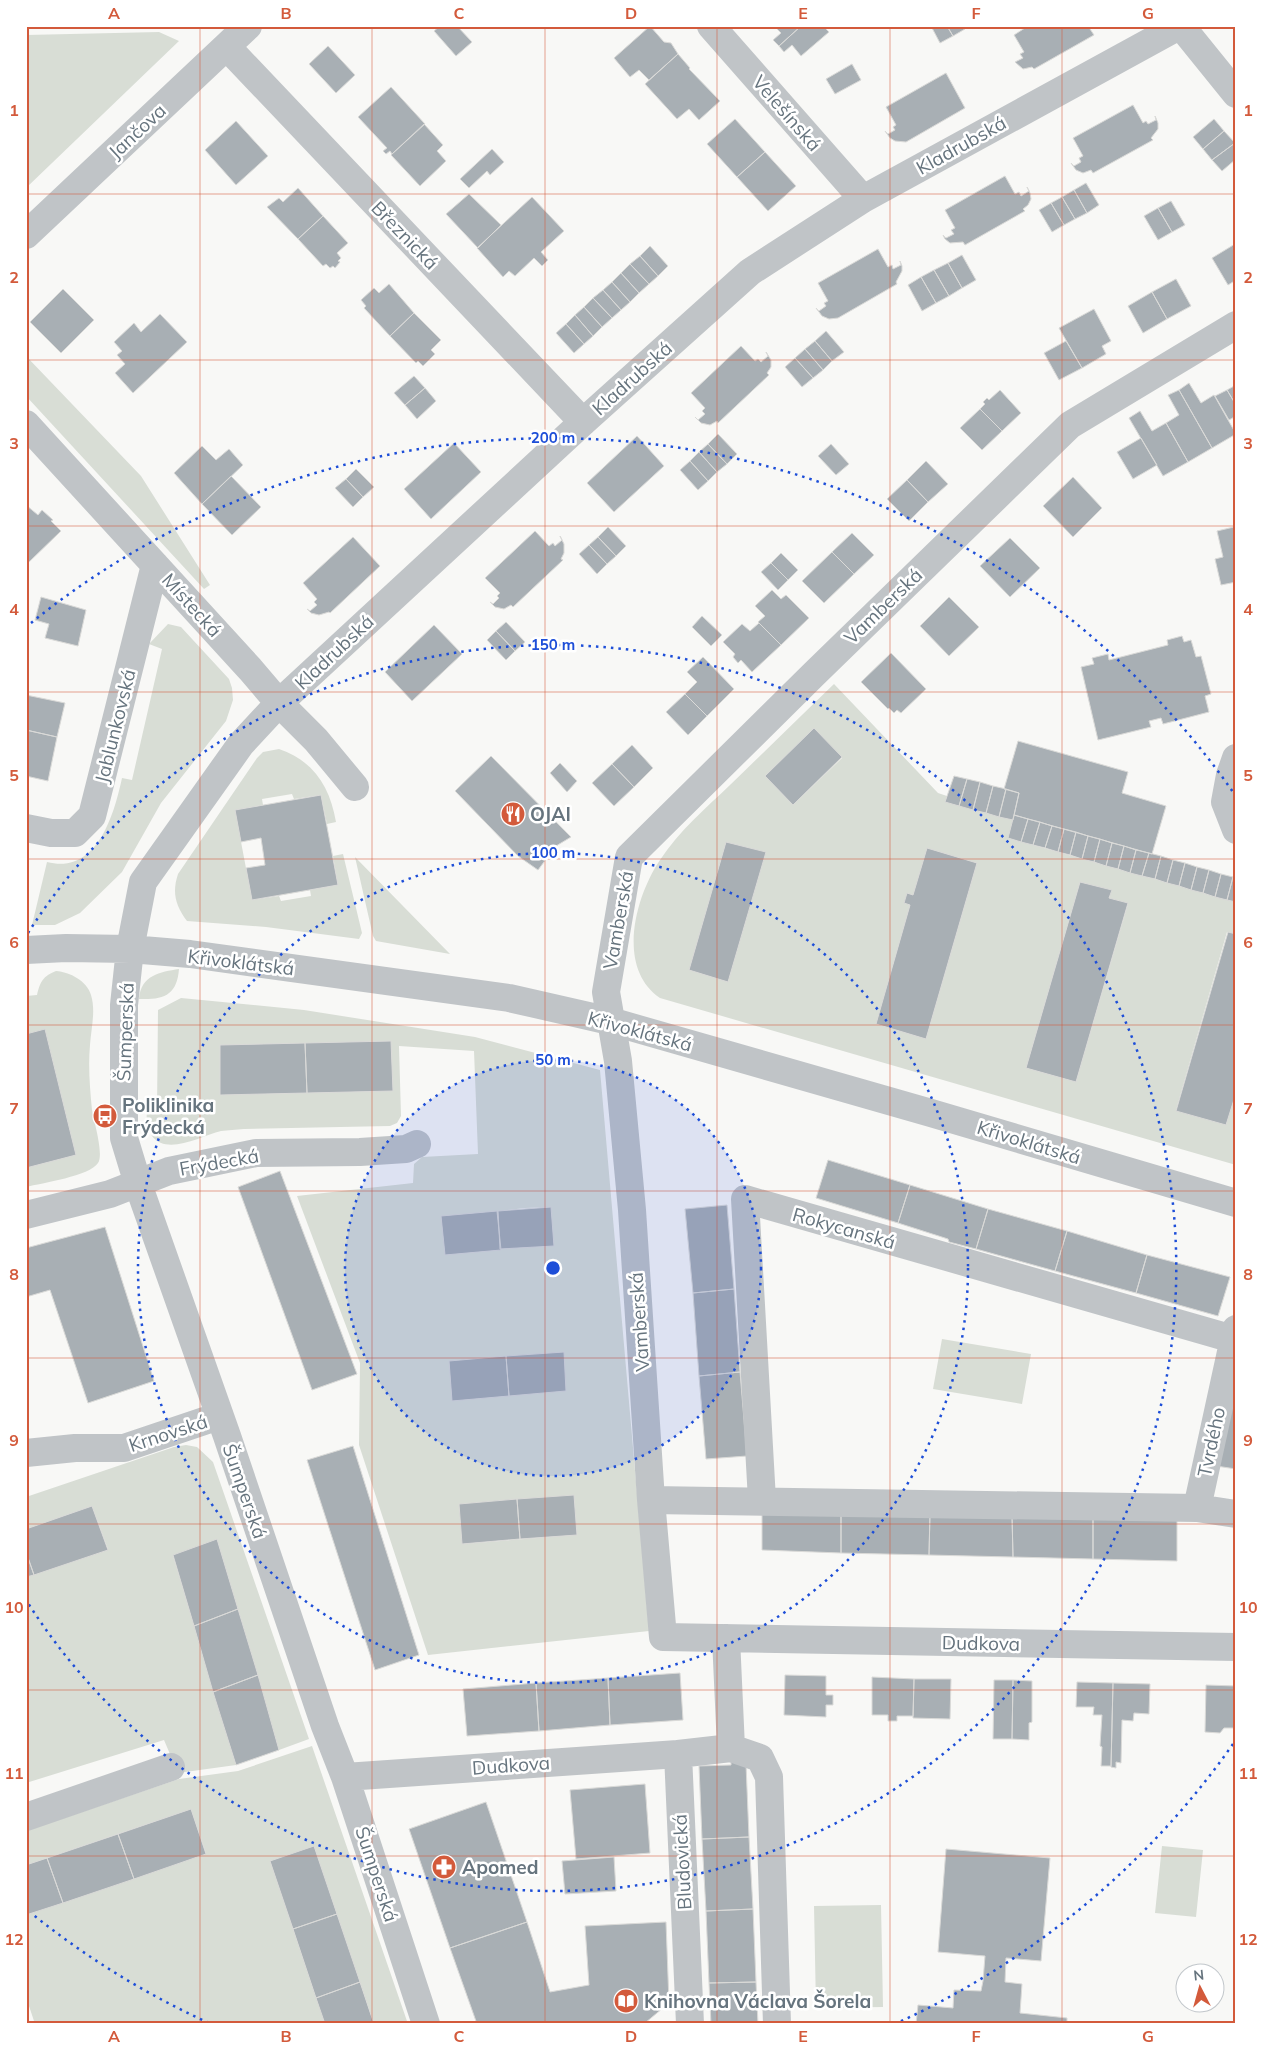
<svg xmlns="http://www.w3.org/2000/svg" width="1262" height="2050" font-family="Mulish,sans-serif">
<rect width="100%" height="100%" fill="#f8f8f6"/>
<path fill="#d8ddd5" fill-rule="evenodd" d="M159,32L179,41L26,188V35Z
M26,356L141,476L210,585L204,589L26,396Z
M168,624L181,627L229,679L232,688L233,700L226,721L161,803L122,872L80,913L55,925H26H32L47,862C97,875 114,815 122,778L132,780L162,649L149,644Z
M834,684L938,793L947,796L946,802L1013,820L1008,838L1236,902V934L1227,932L1176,1110L1226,1125L1236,1093V1165L660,998C616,968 635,897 660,860C679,831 706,808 730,785C765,751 799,718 834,684ZM814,728L842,758L793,805L765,776ZM726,842L765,853L728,982L689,970ZM927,848L977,863L926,1039L876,1024L910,905L907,893L913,895ZM1080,882L1111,890L1109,898L1128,904L1076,1082L1026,1068Z
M279,749C314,761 330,787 336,822L327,824L321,795L294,799L292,794L262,799L263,805L235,810L252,900L279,896L281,901L311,896L310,890L338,885L333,856L343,854L362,933L359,939L266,927L187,921C175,905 172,892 178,874L257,758L263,752Z
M355,857L450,954L376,941L373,936Z
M179,969C177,995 164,1000 139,999C141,975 160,972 179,969Z
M56,971C70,972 87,981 91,995C96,1011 91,1029 90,1045C88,1066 90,1090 92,1110C94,1122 104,1154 98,1163C90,1176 42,1183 26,1187V1168L76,1155L45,1030L26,1034V996L37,995C40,982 43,976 56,971Z
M181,998L304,1010L475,1037L600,1070L649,1631L428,1655L359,1445L360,1363L297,1196L413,1183L414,1164L422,1157L478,1154L474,1051L399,1046L401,1116L397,1123L390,1126L244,1129C236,1130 228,1130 221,1131C201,1136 167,1156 152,1136C147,1128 146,1120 147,1110H157L158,1010ZM391,1041L393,1091L220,1095V1045ZM551,1207L554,1245L501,1249L498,1211L525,1208ZM497,1211L500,1250L445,1255L441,1216ZM449,1361L566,1390L452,1401ZM574,1495L576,1535L462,1544Z
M942,1339L1031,1354L1022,1404L933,1389Z
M186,1445L197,1447L213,1462L309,1739L279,1750L217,1539L173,1556L236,1765L178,1773L164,1740L26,1783V1577L108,1549L92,1506L26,1529V1497L174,1447Z
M312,1746L408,2024H374L314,1846L270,1861L325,2024H35L26,1997V1915L206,1853L191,1809L26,1865V1831L179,1779L238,1771Z
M1162,1846L1203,1850L1196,1917L1155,1913Z
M881,1905L883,2007L816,2008L814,1906Z"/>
<path fill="#a8afb4" stroke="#dadad8" d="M440,26H457L472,42L456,56L434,31Z
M650,26L664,42L671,43L678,54L649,80L639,70L630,77L614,58Z
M774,26H801L779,46L773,40L781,33Z
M801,26H823L829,32L801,56L792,45L784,52L779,46Z
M931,26H947L953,36L940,43Z
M947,26H963L965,29L953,36Z
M1028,26H1088L1094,35L1034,69L1032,67L1023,69L1015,62L1023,58L1020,54L1024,52L1014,35Z
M328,46L355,75L336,93L309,64Z
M678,54L690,68L689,69L720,101L699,120L689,109L677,119L645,84Z
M852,64L861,80L835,94L826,79Z
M946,73L965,108L906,142L895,141L890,138L885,131L888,134L895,130L893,127L896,125L886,107Z
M391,87L425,124L392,154L390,151L386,154L383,151L387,148L358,117Z
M1133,105L1143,123L1146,121L1148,124L1156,120L1155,116L1158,123V129L1151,138L1153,140L1093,173L1091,170L1083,173L1076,170L1071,163L1074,166L1081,162L1079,158L1083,156L1073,138Z
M735,119L765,152L737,177L707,144Z
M1214,119L1224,131L1203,149L1193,137Z
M236,121L268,156L236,185L205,150Z
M424,124L443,145L437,151L446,161L420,186L391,155Z
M1224,131L1235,143L1212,160L1203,149Z
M1235,143L1236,159L1222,171L1212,160Z
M492,149L504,162L490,175L487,171L469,188L460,179Z
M765,152L796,186L768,211L737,177Z
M1005,176L1015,194L1019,192L1021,196L1029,191L1027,187L1030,193L1031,199L1028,205L1023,209L1025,211L965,245L963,242L950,243L945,239L943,235L946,238L954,234L951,230L955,228L945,210Z
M1086,183L1099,205L1087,213L1074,190Z
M298,188L323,216L298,239L267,207L279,198L283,202Z
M1074,190L1087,213L1075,219L1062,197Z
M469,194L501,225L478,248L446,214Z
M532,197L564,231L541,252L548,260L542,266L534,258L515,276L509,271L503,277L477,248Z
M1062,197L1075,219L1064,225L1051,203Z
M1171,201L1185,225L1172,232L1158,208Z
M1051,203L1064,225L1052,232L1039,210Z
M1158,208L1172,232L1158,240L1144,216Z
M323,216L348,243L337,253L341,258L338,261L340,262L335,268L333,266L330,268L326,264L323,266L298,239Z
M1235,244L1236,280L1228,285L1212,258Z
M650,246L668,266L658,276L640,256Z
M878,249L888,267L892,265L893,269L901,265L900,261L902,266V271L896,282L897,284L838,318L829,319L822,316L816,308L819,311L826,306L824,303L828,301L818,283Z
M962,255L976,280L962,288L948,263Z
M640,256L658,276L649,284L630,264Z
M948,263L962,288L949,296L934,270Z
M630,264L649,284L639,293L621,273Z
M934,270L949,296L936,303L921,277Z
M621,273L639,293L630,302L612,282Z
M921,277L936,303L922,311L908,285Z
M1176,279L1191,306L1167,319L1152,292Z
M612,282L630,302L621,310L603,290Z
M389,284L414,313L390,336L364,308L366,306L361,300L374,288L379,293Z
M63,289L94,320L61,353L30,322Z
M603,290L621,310L612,318L593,298Z
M1152,292L1167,319L1143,333L1128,306Z
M593,298L612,318L602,327L584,307Z
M584,307L602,327L593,336L575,315Z
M1094,309L1111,341L1102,346L1106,354L1082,368L1059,328Z
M414,313L441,340L431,350L435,354L423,366L418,361L416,363L390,336Z
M160,314L187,342L133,393L115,373L125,364L117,355L122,351L114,342L134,323L141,332Z
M575,315L593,336L584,344L566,324Z
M566,324L584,344L574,353L556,333Z
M826,331L844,352L832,361L815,341Z
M815,341L832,361L823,370L805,349Z
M1066,341L1082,368L1059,380L1044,353Z
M741,346L755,361L758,359L761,362L768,356L766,352L771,360V367L767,373L769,375L718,423L717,421L710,425L701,423L695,417L698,420L705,414L702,411L705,408L691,393Z
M805,349L823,370L813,378L795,358Z
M795,358L813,378L802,387L785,367Z
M414,376L425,388L405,405L394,393Z
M1189,383L1201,403L1214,395L1236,434L1212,448L1179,390Z
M1236,385V405L1227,390Z
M425,388L436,401L417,419L405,405Z
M1000,390L1021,413L1002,431L980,409L985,404L983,402L987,398L989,400Z
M1179,390L1212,448L1188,462L1166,423L1179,415L1168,395Z
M1227,390L1236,405V416L1229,420L1215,396Z
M980,409L1002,431L982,450L960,428Z
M1140,411L1152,431L1166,423L1188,462L1163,476L1129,418Z
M718,434L737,454L727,464L708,444Z
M637,436L664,466L614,512L587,483Z
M1141,438L1157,465L1133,479L1117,452Z
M454,443L481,472L431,519L404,489Z
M708,444L727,464L717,472L699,452Z
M831,444L849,464L836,475L818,456Z
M202,446L216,460L229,449L243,465L202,504L174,473Z
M699,452L717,472L708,481L690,461Z
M690,461L708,481L698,490L680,470Z
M926,461L948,484L928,502L907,480Z
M356,469L374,487L363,497L346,479Z
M231,476L261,507L232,535L202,504Z
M1073,477L1102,508L1073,537L1043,506Z
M346,479L363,497L353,507L335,488Z
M907,480L928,502L909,521L887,499Z
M26,505L38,515L42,510L53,520L51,521L61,531L28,563L26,561Z
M608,527L626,546L616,556L598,537Z
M1234,527L1236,529V582L1221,585L1215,559L1223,557L1217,531Z
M535,531L549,546L553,543L555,546L562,540L560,536L564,544V553L561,559L563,560L513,607L511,605L504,609L495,607L490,602L493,604L499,598L497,596L500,593L485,578Z
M852,533L874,555L854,574L832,552Z
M353,537L380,566L330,613L329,612L319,615L311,613L307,609L310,611L317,605L314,602L317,599L303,583Z
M598,537L616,556L607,564L589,545Z
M1010,538L1040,568L1010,597L980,566Z
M589,545L607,564L597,574L579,554Z
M832,552L854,574L824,603L802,581Z
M781,553L798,570L788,580L771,563Z
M771,563L788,580L778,590L761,572Z
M772,590L781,599L786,595L809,618L781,645L758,622L765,616L755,606Z
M41,597L86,610L78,646L45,638L49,624L35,620Z
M949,597L979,627L949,656L920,626Z
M702,616L722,635L711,646L692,627Z
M506,622L525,642L515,651L496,631Z
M759,623L781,645L752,672L741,660L738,663L733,657L735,654L723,642L742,624L750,631Z
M434,625L462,654L412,701L385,672Z
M496,631L515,651L506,660L487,640Z
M1182,636L1184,642L1191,640L1196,657L1201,656L1211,694L1205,696L1209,712L1163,724L1161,718L1149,721L1151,727L1098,740L1081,667L1094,664L1092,658L1108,654L1109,660L1168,645L1167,640Z
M891,653L926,689L901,713L897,710L894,713L889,708L888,709L861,682Z
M703,657L734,689L707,716L685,694L697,682L687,672Z
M685,694L707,716L688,735L666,712Z
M26,695L65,703L57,737L26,730Z
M814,728L842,757L793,805L765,776Z
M26,730L57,737L48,781L26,776Z
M1018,741L1128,772L1122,793L1166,806L1152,854L1014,815L1019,793L1004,789Z
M632,745L653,768L634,787L612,764Z
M491,756L571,837L556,846L538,870L518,856L455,791Z
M560,763L577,781L567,792L550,773Z
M612,764L634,787L614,806L592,783Z
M954,776L967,779L959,806L945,802Z
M967,779L980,782L973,810L959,806Z
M980,782L993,786L986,813L973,810Z
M993,786L1006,789L999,817L986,813Z
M1006,789L1019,793L1013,820L999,817Z
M321,795L338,885L252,900L246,868L265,865L261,838L241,842L235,810Z
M1014,815L1028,819L1021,842L1008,838Z
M1028,819L1040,822L1033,845L1021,842Z
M1040,822L1052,826L1045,848L1033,845Z
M1052,826L1064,829L1058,852L1045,848Z
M1064,829L1076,832L1070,855L1058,852Z
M1076,832L1088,836L1082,859L1070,855Z
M1088,836L1100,839L1094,862L1082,859Z
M1100,839L1112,843L1106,866L1094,862Z
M726,842L766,852L728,982L689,970Z
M1112,843L1124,846L1118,869L1106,866Z
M1124,846L1136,850L1130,873L1118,869Z
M927,848L977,863L926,1039L876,1024L910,905L904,903L907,893L913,895Z
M1136,850L1149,853L1142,876L1130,873Z
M1149,853L1161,856L1155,879L1142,876Z
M1161,856L1173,860L1167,883L1155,879Z
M1173,860L1185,863L1179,886L1167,883Z
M1185,863L1197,867L1191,890L1179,886Z
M1197,867L1209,870L1203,893L1191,890Z
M1209,870L1221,874L1215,897L1203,893Z
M1221,874L1233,877L1227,900L1215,897Z
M1233,877L1236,878V902L1227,900Z
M1080,882L1112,890L1109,898L1128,903L1076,1082L1026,1068Z
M1228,932L1236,934V1093L1226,1125L1176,1111Z
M45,1029L76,1155L26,1168V1034Z
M391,1041L393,1091L307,1093L305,1043Z
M305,1043L307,1093L220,1095V1045Z
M828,1160L910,1185L898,1223L816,1198Z
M280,1171L357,1374L312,1390L238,1187Z
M910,1185L988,1209L976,1249L949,1242L948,1239L898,1223Z
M727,1205L734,1289L693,1293L685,1209Z
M551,1207L554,1246L500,1249L498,1211Z
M988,1209L1067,1231L1055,1271L976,1249Z
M497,1211L501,1250L445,1255L441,1216Z
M105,1227L154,1381L88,1403L50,1290L26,1297V1248Z
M1067,1231L1147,1255L1136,1293L1055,1271Z
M1147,1255L1230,1277L1218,1316L1136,1293Z
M734,1289L740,1372L699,1376L693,1293Z
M564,1352L566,1391L509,1396L506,1356Z
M506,1356L509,1396L452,1401L449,1361Z
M740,1372L747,1456L706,1459L699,1376Z
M1236,1378V1469L1216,1466Z
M353,1446L419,1655L375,1670L307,1460Z
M574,1495L577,1535L520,1539L517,1499Z
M517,1499L520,1539L462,1544L459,1504Z
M92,1506L108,1550L34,1575L26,1552V1529Z
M762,1508L841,1511V1553L762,1550Z
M841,1511L930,1513L929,1555L841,1553Z
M930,1513L1012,1515L1013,1557L929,1555Z
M1012,1515L1093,1517V1559L1013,1557Z
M1093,1517L1177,1519V1561L1093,1559Z
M217,1539L238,1609L194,1626L173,1555Z
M26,1552L34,1575L26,1577Z
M238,1609L258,1675L213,1692L194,1626Z
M680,1673L683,1720L610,1725L608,1678Z
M258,1675L279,1750L236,1765L213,1692Z
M785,1675L826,1676V1695H833V1705H826V1717L784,1715Z
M872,1677L914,1679L913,1716H897V1721H888V1715H872Z
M608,1678L610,1725L539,1731L536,1683Z
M914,1679H951L950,1719L913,1718Z
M994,1680H1013L1012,1739H993Z
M1013,1680L1032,1681V1722L1029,1723V1740L1012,1739Z
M1077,1682L1113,1683L1111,1766H1101L1102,1747L1100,1746L1102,1715H1093L1094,1707H1076Z
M536,1683L539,1731L467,1736L463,1689Z
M1113,1683L1150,1684L1149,1714L1134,1713L1133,1721L1122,1720L1121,1763L1116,1762V1768L1111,1767Z
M1206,1685L1236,1686V1728H1224L1220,1733L1205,1732Z
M731,1759L746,1764L749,1837L702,1839L699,1766L731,1765Z
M645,1784L650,1853L576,1859L570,1790Z
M486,1802L527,1922L450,1948L409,1829Z
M191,1809L206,1854L134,1879L118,1834Z
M118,1834L134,1879L63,1903L47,1858Z
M749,1837L753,1909L706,1911L702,1839Z
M314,1846L337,1914L293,1929L270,1861Z
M946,1849L1050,1858L1041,1961L1006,1958L1005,1982L1022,1984L1020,2013L1067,2018V2022L1073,2024H916L918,2005L953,2008L954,1990L981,1991L983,1981L985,1956L938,1952Z
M614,1857L616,1891L565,1894L562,1861Z
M47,1858L63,1903L26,1915V1865Z
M753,1909L756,1982L709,1983L706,1911Z
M337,1914L360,1982L316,1998L293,1929Z
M527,1922L550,1992L589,1985L585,1926L666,1922L669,2003L645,2023L477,2024L450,1948Z
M360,1982L374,2024H325L316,1998Z
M756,1982L758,2024H711L709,1983Z"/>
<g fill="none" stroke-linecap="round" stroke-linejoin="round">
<path stroke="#c0c4c7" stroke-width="28" d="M711,26L863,199
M1181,26L1236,94
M227,47L583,422
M26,235L248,26
M1236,325L1070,425L814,674L629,857L606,992L618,1061L632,1210L651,1500L663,1637L1236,1647
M26,424L250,669L279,703L316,740L355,787
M1236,758L1230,775L1225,802L1236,830
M26,828L51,833H75L92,816L155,565
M26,950L66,948L130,949L190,954L509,998L610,1021L931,1113L1236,1203
M26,1215L110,1194L169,1171L256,1153L360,1152L406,1149L417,1144
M1236,1329L1197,1508L1236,1514
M26,1453L75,1448H124L219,1416
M651,1500L1197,1508
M762,1500L745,1199L1233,1339
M726,1638L731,1748
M345,1777L678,1754
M26,1817L171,1767
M426,2024L345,1777L325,1726L227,1436L138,1184L124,1138V1005L130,949L143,882L241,744L279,703L583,422L750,272L863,199L1179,26
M690,2024L678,1754L731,1748L760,1758L769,1777L777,2024"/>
</g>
<path fill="none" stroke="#d35a3b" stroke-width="1" stroke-opacity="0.55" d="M200,26V2024M372,26V2024M545,26V2024M717,26V2024M890,26V2024M1062,26V2024M26,194H1236M26,360H1236M26,526H1236M26,692H1236M26,859H1236M26,1025H1236M26,1191H1236M26,1358H1236M26,1524H1236M26,1690H1236M26,1856H1236"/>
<circle cx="553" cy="1268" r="208" fill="#1d4ed8" fill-opacity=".12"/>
<g fill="none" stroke="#1d4ed8" stroke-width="2.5" stroke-dasharray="2.5 5">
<circle cx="553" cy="1268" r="208"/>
<circle cx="553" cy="1268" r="415"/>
<path d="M28 933A623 623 0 1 1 28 1603"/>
<path d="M1233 1744A830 830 0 0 1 897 2023M209 2023A830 830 0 0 1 31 1913M31 623A830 830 0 0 1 1233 792"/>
</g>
<defs>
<symbol id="restaurant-disc" viewBox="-11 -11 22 22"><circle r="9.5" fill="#d35a3b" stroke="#fff"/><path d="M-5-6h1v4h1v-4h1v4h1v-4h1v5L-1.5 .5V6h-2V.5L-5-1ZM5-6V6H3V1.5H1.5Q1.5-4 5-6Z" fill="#fff"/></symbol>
<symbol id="bus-disc" viewBox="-11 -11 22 22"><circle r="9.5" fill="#d35a3b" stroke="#fff"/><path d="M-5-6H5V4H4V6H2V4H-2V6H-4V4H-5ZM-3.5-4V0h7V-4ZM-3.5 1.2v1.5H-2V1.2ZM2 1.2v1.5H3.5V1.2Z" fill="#fff"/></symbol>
<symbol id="pharmacy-disc" viewBox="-11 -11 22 22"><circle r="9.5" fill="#d35a3b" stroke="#fff"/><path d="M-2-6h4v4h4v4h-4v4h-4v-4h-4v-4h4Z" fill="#fff"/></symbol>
<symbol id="library-disc" viewBox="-11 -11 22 22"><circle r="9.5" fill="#d35a3b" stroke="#fff"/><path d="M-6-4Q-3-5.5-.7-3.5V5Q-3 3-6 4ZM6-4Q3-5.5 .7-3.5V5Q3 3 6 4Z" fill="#fff"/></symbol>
</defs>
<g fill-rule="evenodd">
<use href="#restaurant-disc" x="499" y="800" width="28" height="28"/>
<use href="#bus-disc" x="91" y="1102" width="28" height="28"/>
<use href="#pharmacy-disc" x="430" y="1853" width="28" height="28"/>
<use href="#library-disc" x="612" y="1987" width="28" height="28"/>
</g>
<g text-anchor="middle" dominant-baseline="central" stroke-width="5" stroke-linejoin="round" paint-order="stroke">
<g font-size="19" fill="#66747e" stroke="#fff">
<text transform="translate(787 113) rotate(49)">Velešínská</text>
<text transform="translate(137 131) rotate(-43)">Jančova</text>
<text transform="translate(961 145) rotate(-29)">Kladrubská</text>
<text transform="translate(405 235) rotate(46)">Březnická</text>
<text transform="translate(632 378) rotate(-42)">Kladrubská</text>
<text transform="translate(192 605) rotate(48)">Místecká</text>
<text transform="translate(883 606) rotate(-44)">Vamberská</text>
<text transform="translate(334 652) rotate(-43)">Kladrubská</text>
<text transform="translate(115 726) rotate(-76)">Jablunkovská</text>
<text transform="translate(618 920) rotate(-80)">Vamberská</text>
<text transform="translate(241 962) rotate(7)">Křivoklátská</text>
<text transform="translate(640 1031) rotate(15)">Křivoklátská</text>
<text transform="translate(125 1032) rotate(-88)">Šumperská</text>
<text transform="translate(1029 1142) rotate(17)">Křivoklátská</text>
<text transform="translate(219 1162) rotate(-10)">Frýdecká</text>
<text transform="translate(844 1228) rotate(16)">Rokycanská</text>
<text transform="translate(639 1322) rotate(-94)">Vamberská</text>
<text transform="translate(168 1433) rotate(-18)">Krnovská</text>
<text transform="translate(1211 1442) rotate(-78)">Tvrdého</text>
<text transform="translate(245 1491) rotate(71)">Šumperská</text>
<text transform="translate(981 1643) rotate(1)">Dudkova</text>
<text transform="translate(511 1765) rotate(-4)">Dudkova</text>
<text transform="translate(682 1862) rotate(-93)">Bludovická</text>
<text transform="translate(377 1874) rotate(72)">Šumperská</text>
</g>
<g font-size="19" font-weight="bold" fill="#66747e" stroke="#fff" text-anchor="start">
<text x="530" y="814">OJAI</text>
<text x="122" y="1105">Poliklinika<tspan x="122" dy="22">Frýdecká</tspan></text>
<text x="462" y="1867">Apomed</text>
<text x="644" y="2001">Knihovna Václava Šorela</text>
</g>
</g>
<circle cx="553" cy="1268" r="8" fill="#1d4ed8" stroke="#fff" stroke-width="2.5"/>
<g font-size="15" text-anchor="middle" font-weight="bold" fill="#1d4ed8" stroke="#fff" stroke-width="5" stroke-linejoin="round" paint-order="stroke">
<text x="553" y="443">200 m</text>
<text x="553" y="650">150 m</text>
<text x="553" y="858">100 m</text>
<text x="553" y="1065">50 m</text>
</g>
<rect width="1262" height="2050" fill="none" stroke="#ffffff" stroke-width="55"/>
<g transform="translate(1200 1988) rotate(354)"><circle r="24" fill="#ffffff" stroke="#c2c7cb"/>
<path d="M0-4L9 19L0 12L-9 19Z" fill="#d35a3b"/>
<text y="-8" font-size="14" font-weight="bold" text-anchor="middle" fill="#66747e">N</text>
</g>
<rect x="28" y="28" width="1206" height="1994" fill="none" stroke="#d35a3b" stroke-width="2"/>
<g font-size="16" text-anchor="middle" font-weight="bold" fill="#d35a3b">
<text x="114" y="19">A</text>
<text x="286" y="19">B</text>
<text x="459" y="19">C</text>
<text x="631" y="19">D</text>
<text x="803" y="19">E</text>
<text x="976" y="19">F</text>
<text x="1148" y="19">G</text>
<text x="14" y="116">1</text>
<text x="1248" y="116">1</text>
<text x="14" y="283">2</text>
<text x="1248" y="283">2</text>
<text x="14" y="449">3</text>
<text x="1248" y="449">3</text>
<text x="14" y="615">4</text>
<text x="1248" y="615">4</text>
<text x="14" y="781">5</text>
<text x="1248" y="781">5</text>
<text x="14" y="948">6</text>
<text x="1248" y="948">6</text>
<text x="14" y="1114">7</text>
<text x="1248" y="1114">7</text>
<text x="14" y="1280">8</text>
<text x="1248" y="1280">8</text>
<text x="14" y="1446">9</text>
<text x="1248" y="1446">9</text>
<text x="14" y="1613">10</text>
<text x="1248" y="1613">10</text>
<text x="14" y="1779">11</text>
<text x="1248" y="1779">11</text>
<text x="14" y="1945">12</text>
<text x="1248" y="1945">12</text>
<text x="114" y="2042">A</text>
<text x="286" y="2042">B</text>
<text x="459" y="2042">C</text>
<text x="631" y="2042">D</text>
<text x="803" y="2042">E</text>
<text x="976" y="2042">F</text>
<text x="1148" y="2042">G</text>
</g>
</svg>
